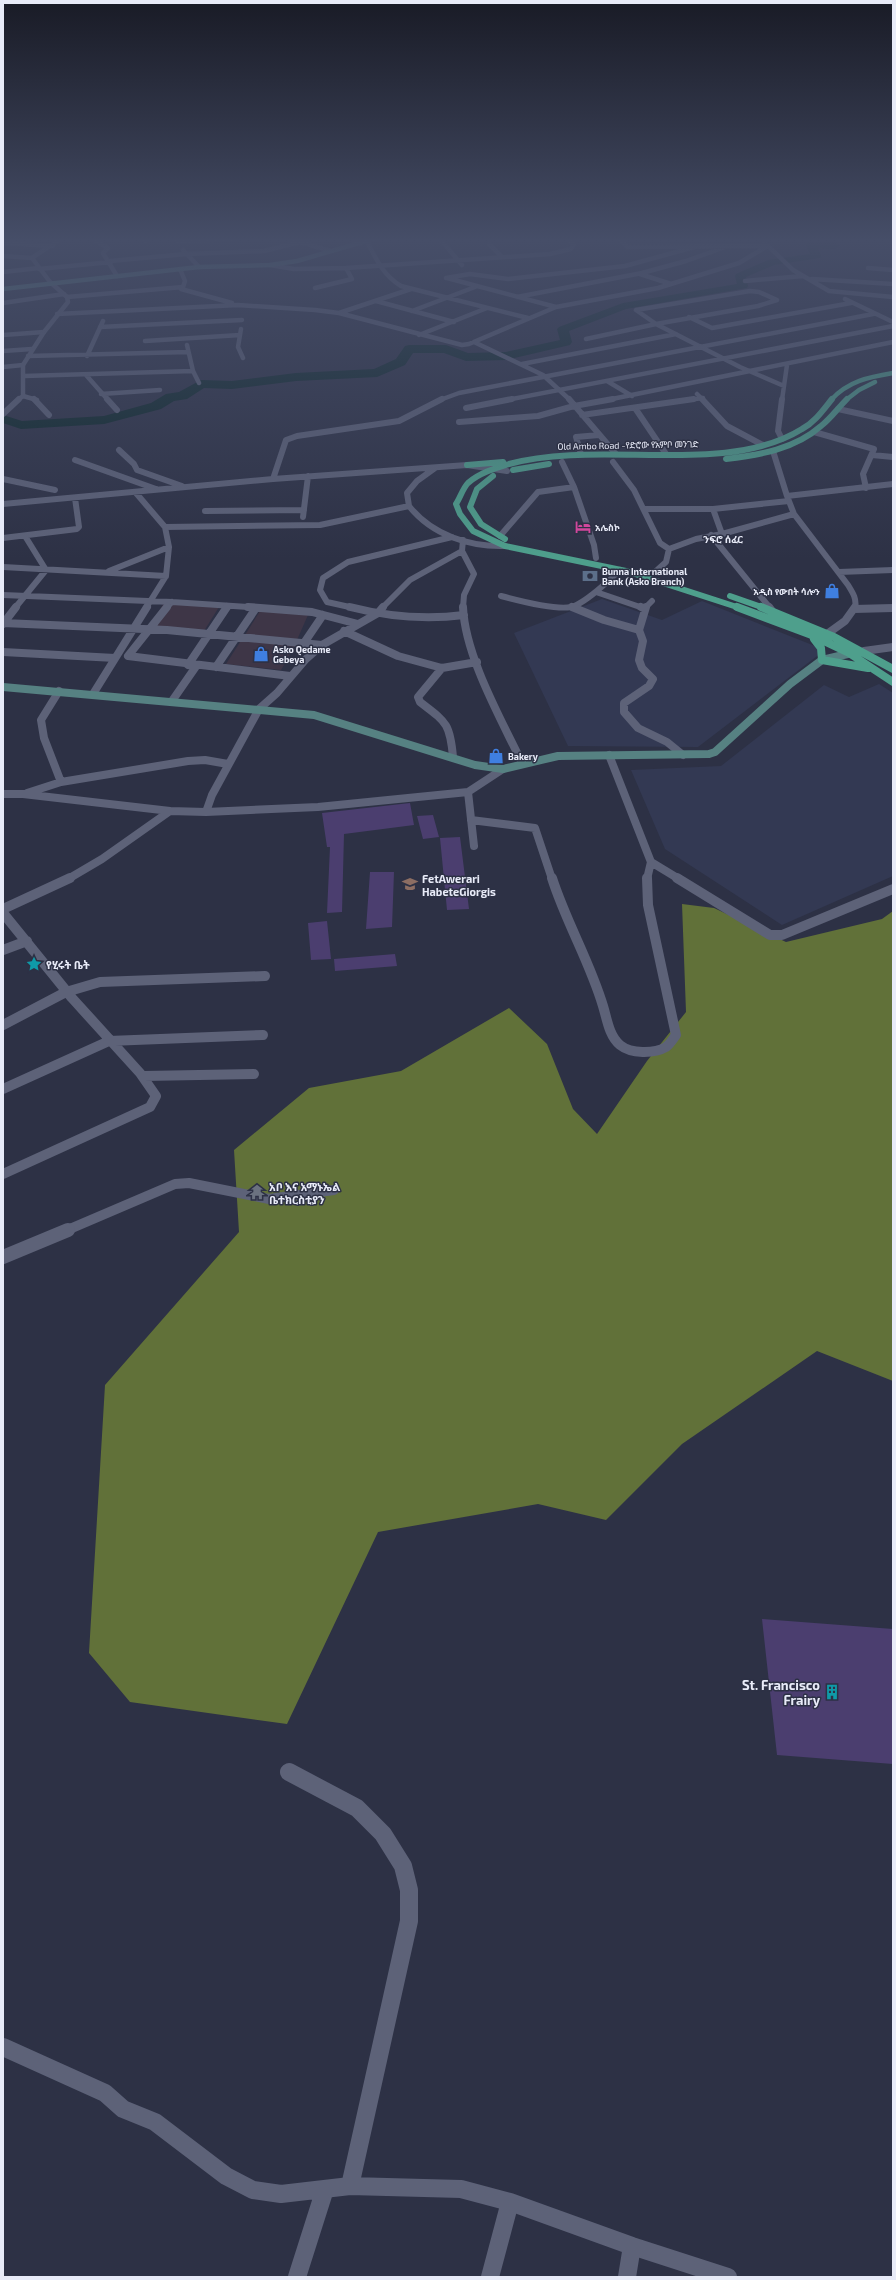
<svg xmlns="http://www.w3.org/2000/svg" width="896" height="2280" font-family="'Exo 2','Noto Sans Ethiopic',sans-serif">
<rect width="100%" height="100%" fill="#2d3145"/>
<path fill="#3e3647" d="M164,603L219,607L204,631L149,627Z
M260,611L308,615L297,640L245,635Z
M242,639L296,644L281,670L226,664Z"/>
<path fill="#333953" d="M602,599L662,620L702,601L825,650L698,747L568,746L514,633Z
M879,684L893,693V876L782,925L665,849L631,770L721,766L824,685L849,697Z"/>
<path fill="#617139" d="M682,904L714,908L786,942L882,919L893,911V1381L817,1351L682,1444L606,1520L538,1504L378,1532L287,1724L130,1702L89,1653L105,1385L239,1232L234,1150L309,1088L401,1071L509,1008L547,1044L573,1109L597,1134L647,1061L686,1012Z"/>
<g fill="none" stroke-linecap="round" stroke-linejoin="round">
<path fill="#0c2729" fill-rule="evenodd" d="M821,239H832L839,246L834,249L818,248L821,256L820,258L774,265L746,277L748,286L747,288L626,309L569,331L572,342L570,345L506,360L466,361L444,353H413L405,365L377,377L296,381L232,389L204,388L187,399L174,401L161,409L104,424L21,429L3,423V415L22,421L104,416L151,403L166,394L179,392L201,380L232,381L296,373L374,369L396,359L405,346L409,345H446L468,353L506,352L560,340L557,329L559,327L623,303L737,284L735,276L736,274L768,260L810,254L806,245L807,243H824Z"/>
</g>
<path fill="#4b3e6f" d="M410,803L414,825L344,834L342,912L327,913L330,847H327L322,813Z
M433,815L439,837L423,839L417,816Z
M460,837L469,909L447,910L440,838Z
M370,872H394L392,927L366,929Z
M327,921L331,959L311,960L308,923Z
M395,954L397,966L335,971L334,959Z
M762,1619L893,1629V1764L777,1755Z"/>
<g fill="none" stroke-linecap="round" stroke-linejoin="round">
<path stroke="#5d6278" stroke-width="4.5" d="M92,239L108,248L103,253L117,276
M142,239L145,241
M368,239L367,241C376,259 383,275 401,286L528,318
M440,239L462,265
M620,239L627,247L767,246
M293,240L331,251
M177,241L237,239
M763,241L793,270L829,291L893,297
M3,243L53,246
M489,244L502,257
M183,250L199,267
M3,256L32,258
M110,261L186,254L264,251L300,242
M270,265L294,269L346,268L550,254L571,249L574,245L569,239
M868,268L893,270
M39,269L111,262
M180,269L185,281L183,287
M3,272L39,268
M640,274L671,284
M446,278L470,274L508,279L625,266L698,246
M447,278L556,307
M812,279L893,284
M745,281L803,276
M183,287L181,289L232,303
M315,288L352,279L346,268
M750,291L759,292L777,300L758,306L656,324L636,310Z
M67,297L183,287
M517,297L642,273L686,261L728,246
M845,299L893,322
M376,301L454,322
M3,303L64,294
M412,311L475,287
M339,313L411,289
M57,314L238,305L315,310L339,313L462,345L469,344L556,307L658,288L739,263L766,247
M689,317L712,328L851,303
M656,324L740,367L784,386
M100,327L242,320
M241,329L238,347L243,358
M3,335L44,332
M419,335L487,308
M586,339L656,324
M145,341L240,335
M474,342L543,375L570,400
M187,345L193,371L199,383
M3,351L32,349
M28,356L188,352
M87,356L103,321
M522,364L676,334
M3,367L23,365
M86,375L108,400
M24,376L193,371
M607,381L632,396
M101,394L160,390
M697,394L703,400
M23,396L37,400
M440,400L459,393L873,314
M507,400L893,326
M607,400L893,342
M687,400L703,398
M782,400L787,365"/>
<path stroke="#5d6278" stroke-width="6" d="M34,399L49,415
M107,399L117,410
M569,399L616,454
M702,399L727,426L763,445
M466,408L512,399
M635,408L666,454
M838,409L893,421
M582,415L694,399
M459,422L538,416L574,406L613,399
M814,432L874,449L863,474L866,488
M782,439L778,431L782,399
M119,450L134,464L137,470L182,486
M773,451L787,496L893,484
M581,454L576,437L599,435
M872,455L893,457
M75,460L156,489
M562,462L574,487
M613,462L634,490L660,543L669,549
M3,479L55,490
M273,479L286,440L297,436L399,421L442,399
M136,493L165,527L169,547L166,576L146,608
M3,504L273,479L467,465L507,471
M409,506L407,493L417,481L435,468
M644,509H713L722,534L696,539L669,549
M713,509L789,501
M205,511L304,510
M794,514L848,585C853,593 857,599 855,608
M303,517L308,476
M165,527L320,525L409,506C432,535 469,547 505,546
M722,534L794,514L787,496
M711,535L770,608
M500,536L538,492L574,487L594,545L596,558
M3,538L77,529L79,527L75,498
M462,551L474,574L464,595L463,608
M3,567L166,576
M109,571L169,547
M655,572L666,562L669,549
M839,572L893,570
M596,592L643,608
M3,595L172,602L262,608
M501,596C516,600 556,610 571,607C584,604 610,580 620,570
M571,607L575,608
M15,608L46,570L25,536
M166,608L172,602
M226,608L228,606
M354,608L327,602L320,590L323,578L348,562L452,537
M382,608L410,580L462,551L463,540
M645,608L652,601
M875,608H893"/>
<path stroke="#5d6278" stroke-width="8" d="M167,607L128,656L290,676
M248,607L312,612L358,624
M350,607C389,617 424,620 464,615
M463,607C465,656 501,719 522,763
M572,607L604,620L639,630
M641,607L645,609
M646,607L639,630L643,641L639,660L642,668L653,679L649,686L624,703V712L638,728L667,742L683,755
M769,607L772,611
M854,609L893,608
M3,623L167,630L322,645
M3,624L16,607
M344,631L398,656L442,668L477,662
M827,634L845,621L855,607
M304,643L323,615
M864,651L893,647
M3,652L115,658
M188,665L227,607
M216,667L256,608
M442,668L418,697L420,702C446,722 450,723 453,757
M59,691L41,720L44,738L61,782
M93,694L147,607
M172,701L197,665
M609,755L651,862L679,879
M27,793L61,782L188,761L205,760L228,764
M3,794H23L170,811L102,859L68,879
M170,811L206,812L212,795L259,709L277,693L306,659L322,645L378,613L383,607
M206,812L318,807L468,792
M471,820L535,828L552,879
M474,846L468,792L503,769
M647,879L651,862"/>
<path stroke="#5d6278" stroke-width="10" d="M552,878C566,922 590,962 603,1006C607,1019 609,1036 620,1045C631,1054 654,1054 666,1047C670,1044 673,1039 676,1035L648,905L647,878
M677,878L770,935H782L893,889
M3,909L70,878
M3,913L72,998L140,1073L156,1096L150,1107L3,1174
M3,950L27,941
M3,1025L66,992L100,982L265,976
M144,1076L254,1074
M3,1089L109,1041L263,1035
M65,1231L175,1184L189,1183L269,1199L334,1190"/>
<path stroke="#5d6278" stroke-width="14" d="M3,1257L68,1230"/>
<path stroke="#5d6278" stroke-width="18" d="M289,1772L357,1808L383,1834L403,1866L409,1890V1921L350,2186
M3,2047L105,2093L123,2109L155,2122L226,2176L253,2190L281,2194L350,2186L461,2189L510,2202L632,2246L728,2277
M297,2277L325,2189
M490,2277L510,2202
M627,2277L632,2246"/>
<path stroke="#5d6278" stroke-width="4.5" d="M18,400L23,396V365L44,332L68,302L67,297L50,282L32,258L60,239"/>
<path stroke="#5d6278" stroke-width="6" d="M3,414L19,399"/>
<path stroke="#568182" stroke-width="4.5" d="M3,289L199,267L270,265L297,261L373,239"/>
<path stroke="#568182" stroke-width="8" d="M3,687L314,715L475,765L503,769L558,756L709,754L715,752L790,684L822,660L856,652"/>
<path stroke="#4e9f8c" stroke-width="4.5" d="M831,400C848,381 869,377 893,373
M846,400L859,390L875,382"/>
<path stroke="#4e9f8c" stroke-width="6" d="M726,459C760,455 795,449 821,426C831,418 838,408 847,399
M467,465L503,462
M513,470L549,464
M493,476L477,489L470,507L481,524L505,539
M730,596L764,608
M740,608L626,571L505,546L473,531L460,514L456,504C460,498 463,488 468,483C479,473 496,468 509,464C599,439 725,477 802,429C815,422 823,410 832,399"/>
<path stroke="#4e9f8c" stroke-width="8" d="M737,607L809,634L849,653L893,682
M761,607L834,637L893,669
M814,639L821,648L822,660L868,668"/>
</g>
<linearGradient id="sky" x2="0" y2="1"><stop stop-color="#191b26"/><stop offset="0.43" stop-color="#464e68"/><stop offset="1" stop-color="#464e68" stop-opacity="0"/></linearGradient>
<rect width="896" height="559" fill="url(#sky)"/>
<defs>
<symbol id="hotel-bare" viewBox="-9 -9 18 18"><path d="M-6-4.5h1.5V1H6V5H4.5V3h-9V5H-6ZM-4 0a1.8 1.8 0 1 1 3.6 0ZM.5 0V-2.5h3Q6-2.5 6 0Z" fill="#d1479c" stroke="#2d3145" stroke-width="2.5" paint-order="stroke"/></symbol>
<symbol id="bank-bare" viewBox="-9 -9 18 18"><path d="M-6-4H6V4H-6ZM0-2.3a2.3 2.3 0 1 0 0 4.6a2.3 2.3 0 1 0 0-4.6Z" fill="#5c6f8a" stroke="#2d3145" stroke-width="2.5" paint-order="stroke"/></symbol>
<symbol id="shop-bare" viewBox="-9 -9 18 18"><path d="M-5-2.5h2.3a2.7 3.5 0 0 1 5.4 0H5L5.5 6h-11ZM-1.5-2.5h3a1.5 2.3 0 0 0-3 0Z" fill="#3f7fe0" stroke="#2d3145" stroke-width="2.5" paint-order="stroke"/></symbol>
<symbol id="school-bare" viewBox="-9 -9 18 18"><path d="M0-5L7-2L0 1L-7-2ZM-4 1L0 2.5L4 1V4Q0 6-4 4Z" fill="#8d6e63" stroke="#2d3145" stroke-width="2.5" paint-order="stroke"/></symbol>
<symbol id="sight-bare" viewBox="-9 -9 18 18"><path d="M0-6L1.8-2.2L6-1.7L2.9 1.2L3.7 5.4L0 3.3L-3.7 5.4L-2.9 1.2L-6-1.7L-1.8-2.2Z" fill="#0f9aa8" stroke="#2d3145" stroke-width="2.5" paint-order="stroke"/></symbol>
<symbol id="temple-bare" viewBox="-9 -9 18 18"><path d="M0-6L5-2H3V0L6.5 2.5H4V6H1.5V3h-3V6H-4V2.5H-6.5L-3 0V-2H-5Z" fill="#6b7280" stroke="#2d3145" stroke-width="2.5" paint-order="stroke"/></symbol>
<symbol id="building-bare" viewBox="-9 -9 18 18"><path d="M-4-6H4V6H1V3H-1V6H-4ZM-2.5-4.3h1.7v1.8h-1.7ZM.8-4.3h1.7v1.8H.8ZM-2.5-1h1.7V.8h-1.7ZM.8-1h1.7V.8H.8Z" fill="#0f9aa8" stroke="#2d3145" stroke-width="2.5" paint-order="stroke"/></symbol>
</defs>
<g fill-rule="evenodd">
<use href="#hotel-bare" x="572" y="516" width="22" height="22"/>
<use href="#bank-bare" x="579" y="565" width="22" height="22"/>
<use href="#shop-bare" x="821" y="580" width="22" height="22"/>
<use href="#shop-bare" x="250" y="643" width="22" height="22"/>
<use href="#shop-bare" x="485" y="745" width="22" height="22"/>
<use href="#school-bare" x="399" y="873" width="22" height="22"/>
<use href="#sight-bare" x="23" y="953" width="22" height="22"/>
<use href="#temple-bare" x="246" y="1181" width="22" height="22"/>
<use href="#building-bare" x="821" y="1681" width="22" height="22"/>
</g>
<g text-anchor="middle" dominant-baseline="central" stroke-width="3" stroke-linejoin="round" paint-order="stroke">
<g font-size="9" fill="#e8ebf8" stroke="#2d3145">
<text transform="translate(628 445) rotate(-1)">Old Ambo Road -የድሮው የአምቦ መንገድ</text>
</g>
<g font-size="9" font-weight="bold" fill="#e8ebf8" stroke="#2d3145" text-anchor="start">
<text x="595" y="527">አሌስኮ</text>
<text x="602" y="571">Bunna International<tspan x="602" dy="10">Bank (Asko Branch)</tspan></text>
<text x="820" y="591" text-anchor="end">አዲስ የውበት ሳሎን</text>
<text x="273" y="649">Asko Qedame<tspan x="273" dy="10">Gebeya</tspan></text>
<text x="508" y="756">Bakery</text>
</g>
<g font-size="10" font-weight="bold" fill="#e8ebf8" stroke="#2d3145">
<text x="723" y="539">ንፍሮ ሰፈር</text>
</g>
<g font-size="11" font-weight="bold" fill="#e8ebf8" stroke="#2d3145" text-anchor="start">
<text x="422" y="878">FetAwerari<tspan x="422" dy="13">HabeteGiorgis</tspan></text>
<text x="46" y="964">የሂሩት ቤት</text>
<text x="269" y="1186">አቦ እና አማኑኤል<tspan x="269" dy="13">ቤተክርስቲያን</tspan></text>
</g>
<g font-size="13" font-weight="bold" fill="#e8ebf8" stroke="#2d3145" text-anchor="end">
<text x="820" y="1685">St. Francisco<tspan x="820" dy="15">Frairy</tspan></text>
</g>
</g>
<rect width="896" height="2280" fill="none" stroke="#e8ebf8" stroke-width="8"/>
</svg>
